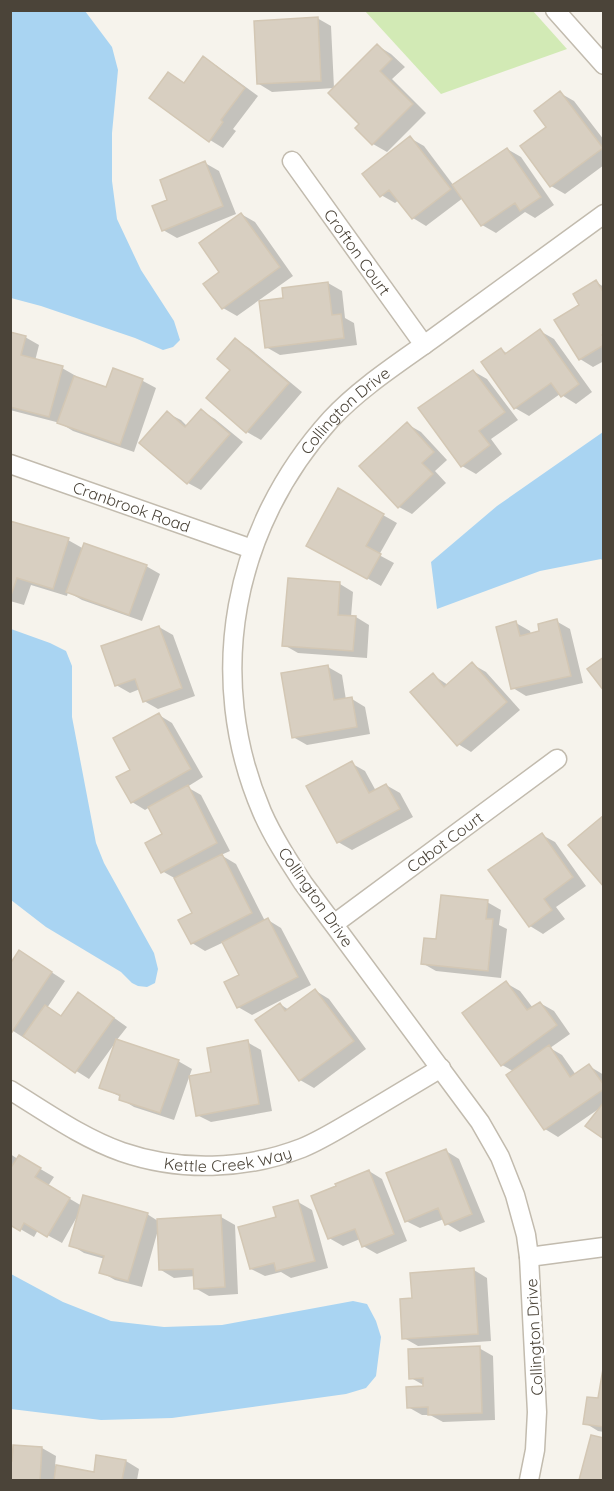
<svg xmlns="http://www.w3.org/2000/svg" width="614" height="1491" font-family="Quicksand,sans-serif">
<rect width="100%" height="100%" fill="#f6f3ec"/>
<path fill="#d2eab5" d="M365,11H533L567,49L441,94Z"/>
<path fill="#a9d4f2" d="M10,11H85L112,47L118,70L112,133V181L117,219L141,270L174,321L180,340L173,347L163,350L135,338L41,306L11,298Z
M603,432V561L601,559L540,571L437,609L431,562L497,506Z
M11,629L50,643L66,651L72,666V717L96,843L104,863L154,953L158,969L155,983L147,987L138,986L132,983L121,972L46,927L11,900Z
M11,1274L63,1302L111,1321L164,1327L222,1325L353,1301L367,1304L376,1321L381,1337L376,1376L366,1388L346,1394L172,1418L101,1420L11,1409Z"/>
<path fill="#0003" d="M317,18L331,26L334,88L272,92L259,84Z
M378,46L391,54L405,67L392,79L426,113L387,152L373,144L361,124Z
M204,58L217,66L258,96L233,129L236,131L223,148L210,140L185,84Z
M560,93L574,101L604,140V165L565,194L551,186L548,127Z
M410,138L424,146L454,186L507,149L521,157L554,205L535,218L525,212L496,233L482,225L463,198L426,226L413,218L399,200L395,203L381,195Z
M205,163L219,171L236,214L177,238L163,230Z
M241,214L255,222L293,276L237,316L223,308L222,272Z
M596,282L604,287V361L593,367L580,359L581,306Z
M328,283L342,291L345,318L354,323L357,345L280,355L266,347L285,299Z
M540,331L554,339L592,392L576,404L560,394L529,416L515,408L502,350L508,354Z
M10,334L25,337L39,345L35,361L62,368L76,376L75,378L107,389L113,370L143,381L156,388L134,452L73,431L60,423L10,410Z
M236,340L249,348L302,392L261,440L247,432L208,398L232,370Z
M473,371L487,379L518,420L491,439L502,454L476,474L462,466Z
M202,411L215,419L243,442L201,490L188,483L167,413L181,420L188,427Z
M407,424L421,432L447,460L435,471L446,483L412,514L399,507Z
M339,490L397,523L379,555L394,563L381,586L308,545Z
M10,522L68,540L84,549L146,566L160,574L142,621L82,600L68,592L67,596L31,585L24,605L10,601Z
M340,584L353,592L351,617H356L369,625L367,658L298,653L284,645Z
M556,621L570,629L583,683L526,696L513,688L516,623L530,631L531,634L541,632Z
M159,627L173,635L195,696L158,709L144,701L140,689L130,693L116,685Z
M472,664L486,672L520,710L471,752L458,744L433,675L448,685Z
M328,667L342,675L346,700L352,699L365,707L370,734L307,745L293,737Z
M159,715L172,723L203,777L187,787L201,795L230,851L221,855L236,864L265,921L268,920L281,928L311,985L252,1015L238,1007L241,975L224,942L205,951L192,943L194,913L176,879L162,871L164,835L150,807L145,810L132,802V770Z
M351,763L365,771L376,791L386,785L400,793L413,817L352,850L338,842L308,787Z
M542,835L555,842L586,886L556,907L565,919L543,934L530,926Z
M487,902L501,910L499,925L507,929L501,978L436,971L422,963L438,941Z
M10,960L13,962L33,960L65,981L47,1008L62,1017L92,1002L127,1027L116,1041L178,1061L192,1069L174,1120L134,1107L121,1099V1097L101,1087L115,1043L89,1079L10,1029Z
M506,983L520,991L533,1008L540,1003L554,1011L570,1034L550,1048L562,1055L576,1075L589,1066L604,1075V1138L600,1108L558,1137L545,1129L513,1071L502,1065Z
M316,991L329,999L366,1049L314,1088L300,1080L280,1004L289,1010Z
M247,1042L261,1050L272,1111L211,1122L197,1115L213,1073Z
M446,1151L459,1159L485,1222L460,1232L447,1224L444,1219L420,1228L406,1221Z
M10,1154L18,1159L20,1157L54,1177L48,1186L82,1206L147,1214L158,1221L221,1217L235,1225L238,1294L209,1296L195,1288V1276L174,1278L161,1270L158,1230L142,1287L115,1280L101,1272L105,1259L84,1253L71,1245L78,1215L62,1243L38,1230L34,1237L10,1223Z
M369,1171L382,1179L407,1241L377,1254L363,1246L360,1239L343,1246L329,1238Z
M298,1202L312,1210L328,1268L291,1278L281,1272L265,1276L251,1269L277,1218Z
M474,1270L487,1278L491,1341L418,1346L404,1338L413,1300Z
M479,1348L493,1356L495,1420L443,1422L430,1415H422L408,1407L427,1387L411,1378Z
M604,1374V1432L598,1431L585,1423L600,1400Z
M15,1446L42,1448L56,1456L55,1466L95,1473L126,1461L139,1469L137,1480H10V1463H13Z"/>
<path fill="#d8cfc1" stroke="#d3c7b4" stroke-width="1.5" d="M318,17L321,81L257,84L254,21Z
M377,44L392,59L380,71L413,104L372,145L355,128L359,124L328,93Z
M203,56L245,88L221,120L223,122L209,142L149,98L168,72L184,83Z
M560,91L603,148L550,187L520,146L546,127L534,111Z
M410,136L451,189L412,219L389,190L380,197L362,174Z
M507,148L541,197L520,211L515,203L481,226L452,185Z
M205,161L223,206L162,231L152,206L167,200L160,180Z
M241,213L280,267L222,309L203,284L219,272L199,243Z
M596,280L604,293V333L602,335L604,337V345L579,360L554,320L579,305L573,294Z
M328,282L332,315L341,314L344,338L265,348L259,301L283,298L282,288Z
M540,329L579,384L561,397L551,383L514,409L481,362L501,348L505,354Z
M10,332L26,336L21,355L63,366L49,417L10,407Z
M235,338L289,383L246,433L206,398L230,370L217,359Z
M113,368L143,379L120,445L57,423L74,376L106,387Z
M473,370L505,412L479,431L490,445L461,467L418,408Z
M201,409L230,434L187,484L139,443L167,411L185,427Z
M407,422L434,452L422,463L433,474L398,508L359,466Z
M338,488L384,514L366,546L381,554L367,579L306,546Z
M10,521L69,538L53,589L17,578L10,598Z
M84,543L147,565L129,615L66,592Z
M288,578L340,582L338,615L356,616L353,651L282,646Z
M557,619L571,676L511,689L496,627L516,621L520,636L539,631L538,624Z
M159,626L182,688L143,702L135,679L115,686L101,646Z
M604,657V691L587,669Z
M472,662L507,702L457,746L410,692L433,673L444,687Z
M328,665L334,700L352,697L357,727L292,738L281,673Z
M159,713L191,769L131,803L116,777L130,770L113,738Z
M352,761L369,793L386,784L400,809L337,843L306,786Z
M188,785L217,843L161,873L145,843L162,834L148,807Z
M604,815V887L568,845Z
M542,833L573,877L544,899L552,910L529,927L488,870Z
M222,854L252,913L191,944L178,920L192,913L174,878Z
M441,895L488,900L486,919H493L488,971L421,964L424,938L436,939Z
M268,918L298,977L237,1008L224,982L239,975L222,942Z
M19,950L52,972L12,1032L10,1031V960L12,961Z
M506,981L527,1010L540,1002L557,1025L501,1066L462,1013Z
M315,989L354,1041L299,1081L255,1020L280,1003L285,1011Z
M78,992L114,1018L75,1073L23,1036L45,1005L61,1016Z
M116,1039L179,1060L160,1113L119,1100L120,1095L99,1088Z
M248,1040L259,1104L196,1116L189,1076L211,1072L207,1048Z
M549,1045L570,1077L589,1064L604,1085V1089L544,1130L506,1075Z
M604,1102V1139L585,1126Z
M446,1149L472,1214L445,1225L438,1208L405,1222L386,1173Z
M19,1155L41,1168L35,1177L70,1198L47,1237L24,1223L20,1231L10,1225V1169Z
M369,1170L394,1234L362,1247L355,1229L328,1239L311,1196L336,1186L335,1184Z
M83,1195L148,1213L128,1281L99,1273L104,1256L69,1246Z
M298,1200L315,1261L276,1271L274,1263L250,1269L238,1227L276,1217L273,1207Z
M221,1215L225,1287L194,1289L193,1269L159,1270L157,1219Z
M474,1268L478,1334L402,1339L400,1299L412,1298L410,1273Z
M480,1346L482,1413L428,1415V1407L407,1408L406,1387L423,1386V1378L409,1379L408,1349Z
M604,1363V1427L583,1424L587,1397L598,1398Z
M591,1435L604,1438V1480H579Z
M13,1445L42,1447L40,1480H10V1461H12Z
M96,1455L126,1460L122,1480H54L56,1465L94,1472Z"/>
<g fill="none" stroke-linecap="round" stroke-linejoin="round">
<defs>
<g id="minor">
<path d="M555,10L604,65"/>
<path id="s1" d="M292,161L424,345"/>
<path id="s2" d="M10,464L252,549"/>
<path id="s3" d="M334,924L557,759"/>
<path id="s4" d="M10,1090C46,1112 82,1138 122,1152C180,1172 245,1170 302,1148C324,1139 345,1125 366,1113C391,1098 416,1083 441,1068"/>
<path d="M529,1257L604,1247"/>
<path id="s5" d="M529,1480L535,1450L537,1412L529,1257L526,1235L515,1195L500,1157L480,1122L303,883C288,860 273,837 262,812C204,677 233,527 331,419C361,387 399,363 435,337C491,296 547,255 604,214"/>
</g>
</defs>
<use href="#minor" stroke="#c2bbae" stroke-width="21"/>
<use href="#minor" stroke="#fff" stroke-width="18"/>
</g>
<g text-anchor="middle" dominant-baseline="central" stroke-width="5" stroke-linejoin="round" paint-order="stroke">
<g font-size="16" fill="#4b4439" stroke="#fff">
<text stroke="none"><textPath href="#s1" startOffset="112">Crofton Court</textPath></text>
<text stroke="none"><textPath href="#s5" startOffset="1186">Collington Drive</textPath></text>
<text stroke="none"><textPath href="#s2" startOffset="129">Cranbrook Road</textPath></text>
<text stroke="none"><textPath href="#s3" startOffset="138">Cabot Court</textPath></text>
<text transform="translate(316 897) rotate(55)">Collington Drive</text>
<text stroke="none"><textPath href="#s4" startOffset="236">Kettle Creek Way</textPath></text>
<text transform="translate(534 1337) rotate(-93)">Collington Drive</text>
</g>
</g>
<rect width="614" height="1491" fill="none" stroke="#4b4439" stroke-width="24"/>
</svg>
